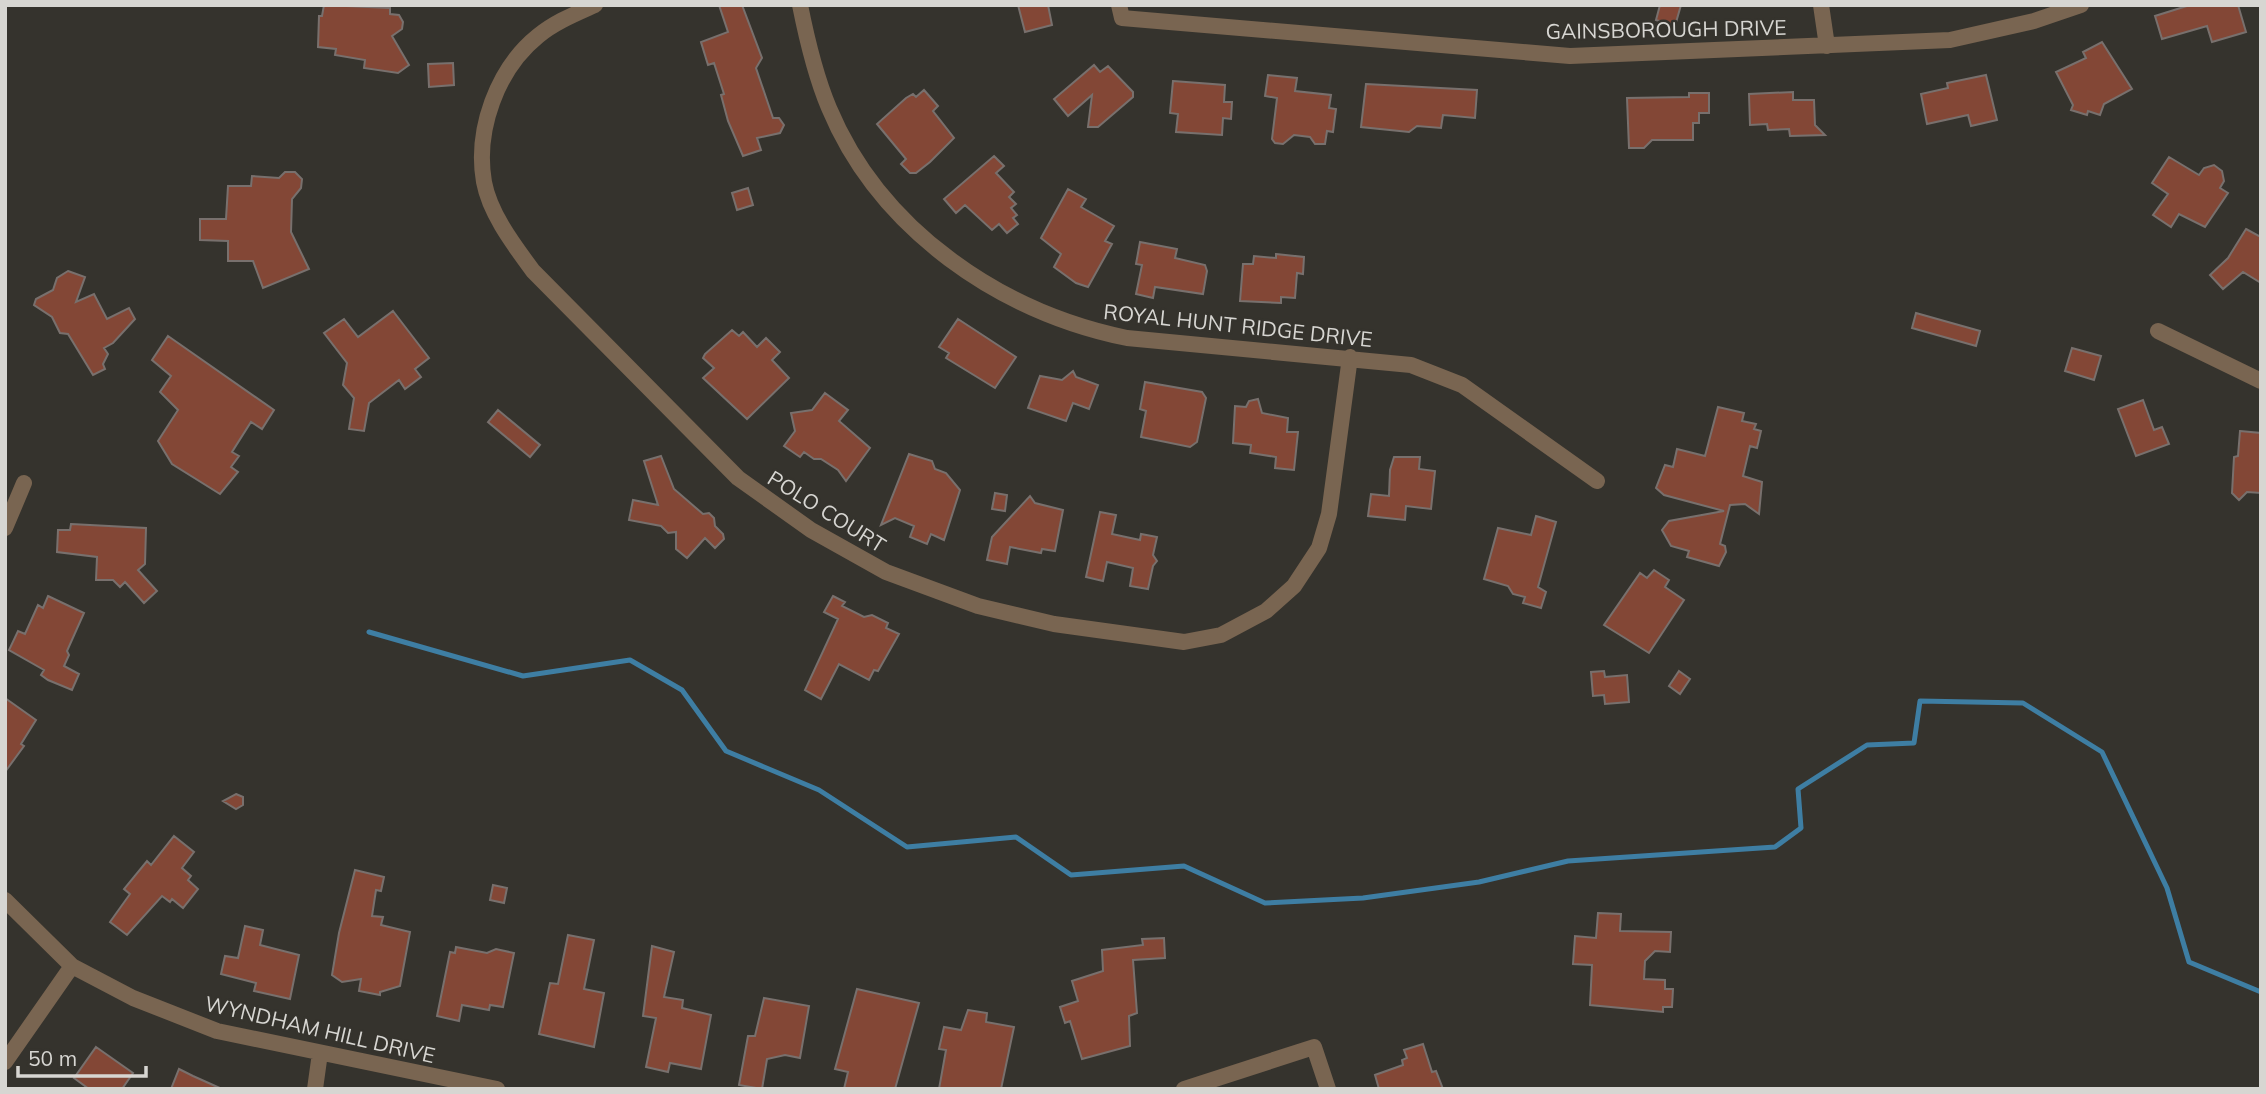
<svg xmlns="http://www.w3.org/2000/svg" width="2266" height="1094" font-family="Mulish,sans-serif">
<rect width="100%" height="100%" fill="#35332d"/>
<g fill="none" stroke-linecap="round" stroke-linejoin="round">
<path stroke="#3e7ea3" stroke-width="5" d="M369,632L523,676L630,660L682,690L726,751L819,790L907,847L1016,837L1071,875L1184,866L1265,903L1363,898L1479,882L1568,861L1775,847L1801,828L1798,789L1867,745L1914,743L1920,701L2023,703L2102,752L2167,888L2189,962L2261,992"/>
</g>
<path fill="#834736" stroke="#78706d" stroke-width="2" d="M324,5L390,8V14L399,15L403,22L402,29L392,36L409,65L398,73L364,68L365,60L335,55L336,49L318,47L319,16H322Z
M719,5H742L762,58L756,68L773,118H779L784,125L780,133L757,138L761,150L743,156L728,121L721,95L724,94L714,63L708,65L701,42L728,32Z
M1018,5H1048L1052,25L1025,32Z
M1660,5H1681L1675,26L1656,20Z
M2190,5H2238L2246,32L2212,42L2207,26L2162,39L2155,16Z
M2102,42L2132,89L2104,104L2100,115L2088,111L2087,115L2071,110L2073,105L2056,72L2086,58L2083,52Z
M453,63L454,85L429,87L428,64Z
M1094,65L1100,72L1108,66L1133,92V97L1098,127H1088L1092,95L1068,116L1054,99Z
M1268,75L1297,78L1295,91L1331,95L1329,108L1336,109L1333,132L1327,131L1325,144H1315L1310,137L1294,135L1283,144L1275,143L1272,139L1277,98L1265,96Z
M1986,75L1997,120L1971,126L1968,115L1927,124L1921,94L1948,88L1947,83Z
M1173,81L1225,85L1224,102H1232L1231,119L1223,118L1222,135L1176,132L1178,114L1170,113Z
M1366,84L1477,90L1475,118L1443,115L1441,128L1417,126L1409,132L1361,127Z
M924,90L938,106L933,111L954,138L930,162L916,173H910L901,164L906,159L877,124L906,98L913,94L916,97Z
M1793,92V100H1814L1815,125L1825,135L1790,136L1789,129L1768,130L1767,124L1750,125L1749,94Z
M1689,93H1709V113H1699V123H1693V140H1652L1644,148H1629L1627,98L1689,97Z
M994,156L1004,166L996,173L1014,192L1009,197L1016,204L1011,208L1017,215L1013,218L1018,224L1007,233L999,224L992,230L965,205L956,213L944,199Z
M2169,157L2199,175L2204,168L2214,165L2222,171L2224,181L2220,188L2228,193L2205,227L2179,214L2171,227L2153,215L2168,194L2152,183Z
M285,172H295L302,179L301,188L292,199L291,232L309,269L263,288L253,261H228V241L200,240V219H226L228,186H251L252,176L279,178Z
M748,188L753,205L737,210L732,193Z
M1068,189L1086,199L1081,207L1114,226L1105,241L1112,244L1088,287L1076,283L1054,267L1061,254L1041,238Z
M2246,229L2261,237V283L2243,272L2223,289L2210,275L2228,258Z
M1140,242L1177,249L1175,258L1205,265L1207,271L1203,294L1155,287L1153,298L1136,294L1142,265L1136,264Z
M1276,254L1304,257L1303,274L1297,273L1295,298L1281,297V303L1240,301L1243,264H1253L1254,256L1276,258Z
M68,271L85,277L76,302L94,294L107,319L129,308L135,319L113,343L104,348L108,354L103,364L105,369L93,375L68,334L60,333L52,317L34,305L36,299L53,290L57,278Z
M393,311L429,358L415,369L421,377L405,389L399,380L369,403L364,431L349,429L354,398L343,385L347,363L324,333L344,319L358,337Z
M1916,313L1980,331L1976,346L1912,328Z
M958,319L1016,357L995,388L946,358L949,353L939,347Z
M732,330L739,336L743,332L757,347L766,338L780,352L772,360L789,378L747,419L703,378L714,368L703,358L705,354Z
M168,336L274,410L262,429L251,422L232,452L239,456L231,467L238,472L220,494L172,464L158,441L178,410L160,392L171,376L152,360Z
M2072,348L2101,356L2094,380L2065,371Z
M1073,371L1076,377L1098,385L1089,409L1073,403L1066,421L1028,408L1040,376L1062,380Z
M1145,382L1202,392L1206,398L1197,442L1190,447L1141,437L1146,411L1140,409Z
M825,393L848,410L839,421L870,448L846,481L838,470L821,459H814L804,452L800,457L784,446L795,431L791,413L812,410Z
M1258,399L1262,413L1288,418L1287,432H1298L1294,470L1275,468L1276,457L1250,453L1251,445L1233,443L1235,406L1246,407L1249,401Z
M2143,400L2154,430L2162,427L2169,444L2136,456L2118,409Z
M1718,407L1744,413L1742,421L1756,424L1754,429L1761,431L1757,448L1750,446L1743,476L1762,482L1759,514L1745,504L1730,505L1720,544L1725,546L1726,552L1719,566L1687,557L1689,551L1671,546L1662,530L1669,521L1724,511L1664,495L1656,488L1665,465L1673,467L1677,449L1705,456Z
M498,410L540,445L530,457L488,422Z
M2240,431L2261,433V493L2247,492L2239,500L2232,493L2234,457L2238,456Z
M909,454L932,461L935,469L946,473L960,490L944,540L931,534L927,544L910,537L914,526L895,518L881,525Z
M661,456L674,489L703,514L709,513L714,518L715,526L723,534L724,539L715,548L705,538L687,558L676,549V532L668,533L661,526L629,520L633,500L658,505L644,461Z
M1394,457H1420L1419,469L1435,471L1431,509L1406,506L1405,520L1368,516L1371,494L1389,496L1390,470Z
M995,493L1007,495L1005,511L992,509Z
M1030,496L1035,503L1063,510L1055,551L1042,549L1041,553L1010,547L1007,564L987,560L992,537Z
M1100,512L1116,515L1112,534L1140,540L1141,534L1157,537L1153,555L1157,561L1153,566L1148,589L1130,586L1133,568L1107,562L1103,581L1086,577Z
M1536,516L1556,522L1538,587L1546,592L1541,608L1523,603L1525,597L1513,594L1508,586L1484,579L1498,528L1531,535Z
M71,524L146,528L145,564L138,570L157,591L144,603L125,582L120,587L113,580H96L97,557L57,552L58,530H70Z
M1654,570L1669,580L1665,587L1684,600L1649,653L1604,625L1640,573L1647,578Z
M48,596L84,613L67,651L69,655L64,666L79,674L72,690L48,680L41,675L44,670L9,650L18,631L25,634L38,605L43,608Z
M833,596L845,602L842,606L864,617L872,615L888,623L886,628L899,634L878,671L874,670L869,680L839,664L821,699L805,690L838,619L824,612Z
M1604,671L1605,677L1627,675L1629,702L1605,704L1604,695L1593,696L1591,672Z
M1679,671L1690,679L1680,694L1669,686Z
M5,698L36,720L21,744L24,746L5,772Z
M236,794L243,797V805L236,809L223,801Z
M174,836L194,852L182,868L191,876L188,880L198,889L183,908L172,899L170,902L162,896L127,935L110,922L130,894L124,889L147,861L151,865Z
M355,870L384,877L381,891L376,890L372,916L383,917L381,925L410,932L400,986L380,992V995L359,991L361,979L342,982L332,975L339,933Z
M493,885L507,888L504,903L490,900Z
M1598,913L1621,914L1620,931L1671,932L1670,952L1655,951L1645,961L1644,979L1665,980V989H1673L1672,1007H1663V1012L1590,1005L1592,965L1573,964L1575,936L1596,938Z
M245,926L263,930L260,945L299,955L290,999L254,991L256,983L221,974L225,956L238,958Z
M568,935L594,940L584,989L604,993L594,1047L539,1034L550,983L558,984Z
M1164,938L1165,958L1133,960L1137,1013L1129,1016L1130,1046L1082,1059L1070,1021L1065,1023L1060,1007L1078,1001L1072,981L1103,971L1102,950L1143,945L1142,939Z
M652,946L674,952L664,997L683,1000L682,1008L711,1015L701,1069L670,1063L668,1072L646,1067L656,1018L643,1016Z
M456,947L487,953L496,949L514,953L503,1007L490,1005L489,1010L462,1005L459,1021L437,1016L450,952L455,953Z
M857,989L919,1003L895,1089H844L848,1072L835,1069Z
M764,998L809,1006L800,1058L785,1055L767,1059L762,1089L739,1085L748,1036H755Z
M968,1010L987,1013L986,1022L1014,1027L1001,1089H939L946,1050L939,1049L944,1027L961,1030Z
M1423,1044L1432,1072L1436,1071L1443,1089H1379L1375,1075L1403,1065L1402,1060L1407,1058L1404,1050Z
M96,1047L133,1073L122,1089H89L74,1078Z
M179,1069L193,1076L222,1089H171Z"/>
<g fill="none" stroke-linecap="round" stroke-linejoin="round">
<path stroke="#796551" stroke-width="16" d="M595,5C575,14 555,22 538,36C497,69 475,130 484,182C490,214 514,245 533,271L738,478L811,530L886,572L978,606L1054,624L1184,642L1221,635L1266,611L1294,586L1319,548L1329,514L1350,357
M800,5C807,40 815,75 829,108C880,230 1000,312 1127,338L1411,365L1462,385L1597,481
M1119,5L1122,18L1570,56L1950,40L2034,21L2081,5
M1821,5L1827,46
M2158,331L2261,381
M5,528L24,483
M5,900L72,966L133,998L217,1031L497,1089
M5,1062L72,966
M315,1089L320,1053
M1184,1089L1314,1047L1328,1089"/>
</g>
<g text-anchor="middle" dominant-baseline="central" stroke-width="5" stroke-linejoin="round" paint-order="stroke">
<g font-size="21" fill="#d7d6d2" stroke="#35332d">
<text transform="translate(1666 29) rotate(-1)">GAINSBOROUGH DRIVE</text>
<text transform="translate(1238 325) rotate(6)">ROYAL HUNT RIDGE DRIVE</text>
<text transform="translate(827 511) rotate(32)">POLO COURT</text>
<text transform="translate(320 1029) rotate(13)">WYNDHAM HILL DRIVE</text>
</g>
</g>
<rect width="2266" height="1094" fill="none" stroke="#d7d6d2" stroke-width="14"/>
<path d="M18 1066v10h128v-10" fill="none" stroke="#d7d6d2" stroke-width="3.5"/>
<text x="28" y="1066" font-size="21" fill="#d7d6d2" stroke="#35332d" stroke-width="5" paint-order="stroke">50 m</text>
</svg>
